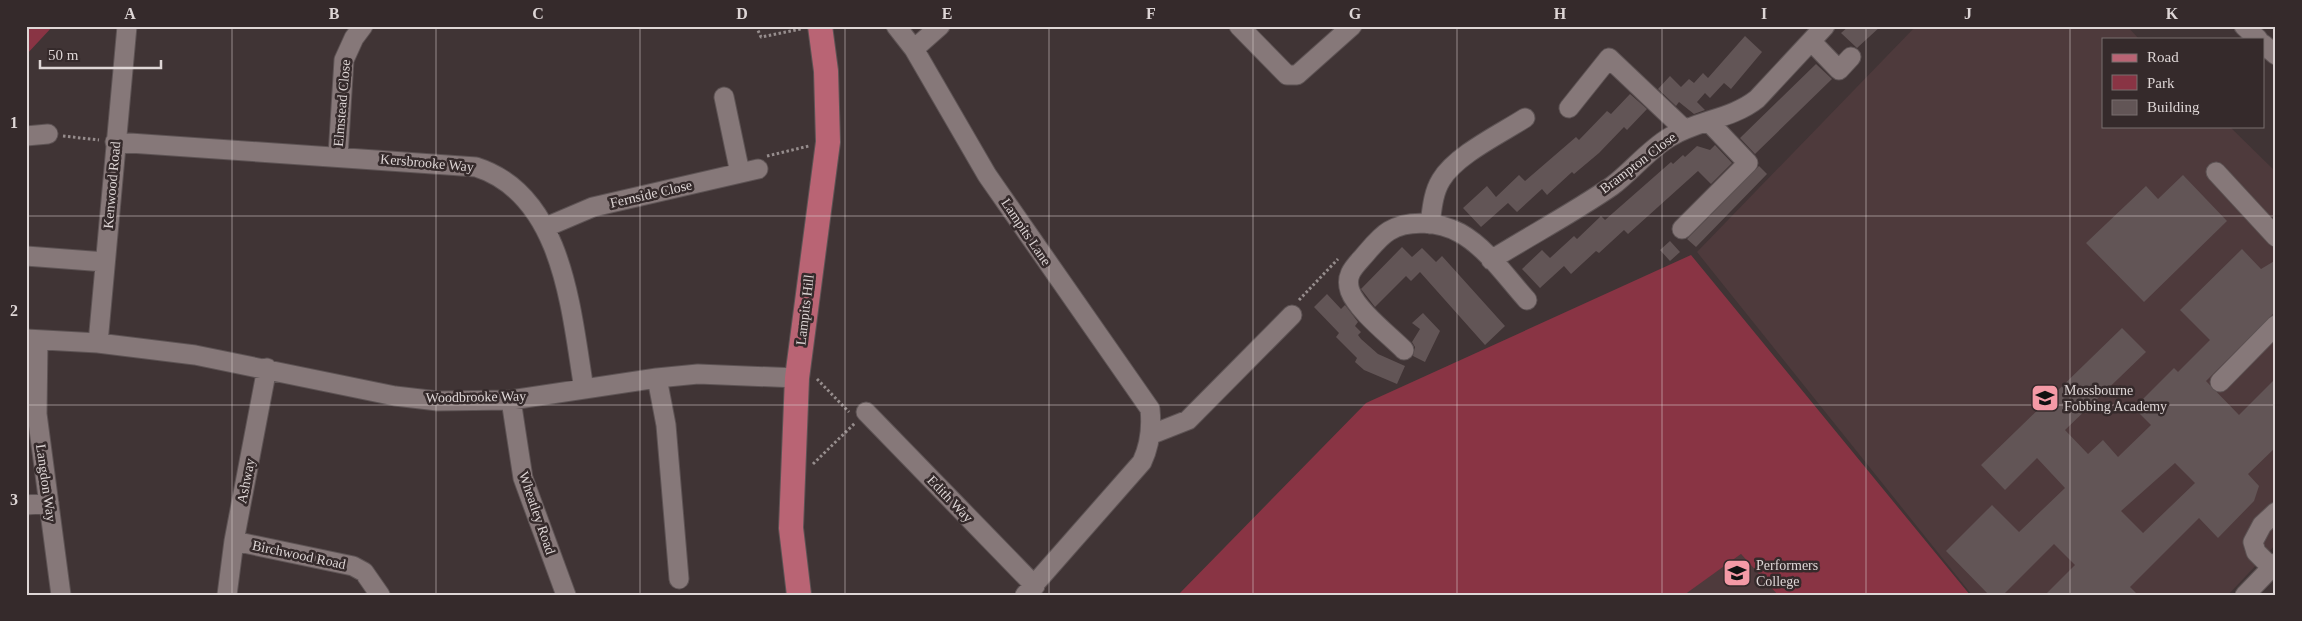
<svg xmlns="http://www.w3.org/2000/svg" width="2302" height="621" font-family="Georgia,serif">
<rect width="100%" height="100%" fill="#403435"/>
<path fill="#4e3a3c" d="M1916,26H2127L2139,39H2103V126H2229L2276,172V544L2228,595H1972L1697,252Z
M1741,554L1780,595H1684L1687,592Z"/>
<path fill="#893444" d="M26,26H53L26,55Z
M1691,255L1970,595H1778L1741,554L1684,595H1178L1366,403Z"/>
<path fill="#625556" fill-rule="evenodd" d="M1849,26H1881L1857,48L1841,33Z
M1745,36L1762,52L1731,89L1724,83L1710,98L1705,93L1697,102L1692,97L1705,110L1694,114L1679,102L1676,106L1658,89L1670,76L1681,87L1689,79L1694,83L1703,73L1708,78Z
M1816,64L1832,79L1755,154L1740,138Z
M1630,94L1647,109L1627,130L1624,127L1599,153L1574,174L1572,172L1547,195L1542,189L1517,212L1508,203L1481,227L1463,208L1487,186L1496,197L1519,175L1525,181L1576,137L1579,140L1607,111L1611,114Z
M1715,145L1732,163L1711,184L1698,171L1628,234L1624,230L1599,253L1596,251L1571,274L1564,266L1540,288L1522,269L1542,250L1550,258L1574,236L1577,239L1601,216L1605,220L1671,162L1673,164L1683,155L1685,157L1697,146L1710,150Z
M1759,166L1767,174L1696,247L1687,239Z
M2183,175L2227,221L2144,302L2086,243L2146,186L2158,199Z
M1670,241L1680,252L1670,261L1660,250Z
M1402,247L1412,257L1422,248L1436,262L1442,256L1505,326L1485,345L1420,272L1411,281L1406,276L1375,307L1361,289Z
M2242,249L2261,269L2276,260V311L2206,381L2239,415L2276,378V447L2248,474L2259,486L2254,501L2218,538L2199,518L2130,587L2138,595H2045L2075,565L2054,544L2003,595H1989L1946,551L1992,505L2019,532L2065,488L2037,458L2005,490L1981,465L2122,328L2146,352L2065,430L2088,454L2103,440L2118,457L2151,425L2134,408L2174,368L2178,372L2210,340L2180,310ZM2175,463L2195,483L2143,533L2121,511Z
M1327,294L1341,309L1345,305L1358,322L1355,326L1361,332L1358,335L1361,339L1378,354L1405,366L1397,384L1364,370L1355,362L1357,358L1336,337L1339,333L1314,307Z
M1423,313L1440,331L1425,362L1413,356L1415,347L1412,342L1420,329L1412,323Z"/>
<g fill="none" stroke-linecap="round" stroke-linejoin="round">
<defs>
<path id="minor" d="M896,26L914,49L987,175L1150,409C1152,428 1150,445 1142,462L1025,595
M1239,26L1287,75H1297L1352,26
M2244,26L2258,39
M1811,41L1839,70L1851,57
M2263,44L2276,55
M914,49L940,26
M724,97L740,173
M1569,108L1609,58L1684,129
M26,136L48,134
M115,142L476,167C564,195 571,312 584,389
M338,156L344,60L354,38L363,26
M2216,172L2276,237
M1430,224C1432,209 1433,193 1441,180C1456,155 1500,134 1525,118
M546,227L593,207L758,169
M1682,229L1748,163L1709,122
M26,256L105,262
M1491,260C1531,235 1573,213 1612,186C1632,171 1648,150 1670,137C1698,120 1732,119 1757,99L1825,26
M26,339L98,343L195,355L395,396L438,401L511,400L657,378L698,374L797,378
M38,340L37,414L61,595
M98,343L127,26
M1404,350C1389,335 1357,310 1350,291C1345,276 1353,268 1362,258C1370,249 1379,237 1389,231C1409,219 1440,222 1460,233C1487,248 1507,278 1527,300
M657,378L666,425L679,579
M2220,382L2276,325
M511,400L523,478L566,595
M866,412L1035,586
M1150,435L1188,420L1292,315
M26,505L49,503
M234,541L353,566L364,572L380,595
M2271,567L2256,552L2253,542L2262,525L2276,512
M227,595L234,541L267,368
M2245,595L2276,563"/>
<path id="major" d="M799,595L791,528L797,378L828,142L826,71L820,26"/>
</defs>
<use href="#minor" stroke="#5d5354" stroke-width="21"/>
<use href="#major" stroke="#5d5354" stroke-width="26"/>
<path stroke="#968d8d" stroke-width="3" stroke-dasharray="2.5 2.5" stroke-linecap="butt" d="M756,26L761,37L801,29
M63,136L99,140
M767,156L809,146
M1299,300L1338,259
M817,379L849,412
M813,464L855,423"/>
<use href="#minor" stroke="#867879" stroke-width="19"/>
<use href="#major" stroke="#b96474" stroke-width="24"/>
</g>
<path fill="none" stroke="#ded6d6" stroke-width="1" stroke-opacity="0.55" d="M232,26V595M436,26V595M640,26V595M845,26V595M1049,26V595M1253,26V595M1457,26V595M1662,26V595M1866,26V595M2070,26V595M26,216H2276M26,405H2276"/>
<defs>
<symbol id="school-square" viewBox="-11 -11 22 22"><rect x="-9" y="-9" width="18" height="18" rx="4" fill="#f49aa6" stroke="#352a2b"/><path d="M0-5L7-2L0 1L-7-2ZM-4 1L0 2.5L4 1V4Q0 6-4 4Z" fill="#111"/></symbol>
<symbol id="university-square" viewBox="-11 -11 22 22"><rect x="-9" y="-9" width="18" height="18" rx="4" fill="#f49aa6" stroke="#352a2b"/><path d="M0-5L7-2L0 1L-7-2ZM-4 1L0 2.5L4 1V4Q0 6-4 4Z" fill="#111"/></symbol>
</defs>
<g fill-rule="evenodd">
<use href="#school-square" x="2029" y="382" width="32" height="32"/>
<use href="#university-square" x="1721" y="557" width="32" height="32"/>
</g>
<g text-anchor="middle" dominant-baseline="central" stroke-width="5" stroke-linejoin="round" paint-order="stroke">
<g font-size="14" fill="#ded6d6" stroke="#352a2b">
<text transform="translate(342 103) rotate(-85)">Elmstead Close</text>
<text transform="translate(427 163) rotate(5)">Kersbrooke Way</text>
<text transform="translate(1638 163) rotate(-37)">Brampton Close</text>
<text transform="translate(112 185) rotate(-85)">Kenwood Road</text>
<text transform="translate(651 194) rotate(-13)">Fernside Close</text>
<text transform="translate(1026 232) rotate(56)">Lampits Lane</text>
<text transform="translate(805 310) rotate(-83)">Lampits Hill</text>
<text transform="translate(476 397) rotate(-1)">Woodbrooke Way</text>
<text transform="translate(246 481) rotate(-79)">Ashway</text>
<text transform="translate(46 483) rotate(82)">Langdon Way</text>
<text transform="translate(950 499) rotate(46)">Edith Way</text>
<text transform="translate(537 513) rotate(71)">Wheatley Road</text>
<text transform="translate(299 555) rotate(12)">Birchwood Road</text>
</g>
<g font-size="14" fill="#ded6d6" stroke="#352a2b" text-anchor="start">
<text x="2064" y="390">Mossbourne<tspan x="2064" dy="16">Fobbing Academy</tspan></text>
<text x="1756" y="565">Performers<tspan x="1756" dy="16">College</tspan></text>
</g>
</g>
<rect width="2302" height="621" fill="none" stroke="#352a2b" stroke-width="55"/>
<rect x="2102" y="38" width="162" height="90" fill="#352a2b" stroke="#796f6f"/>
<rect x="2112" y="54" width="25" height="8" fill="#b96474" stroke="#796f6f"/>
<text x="2147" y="62" font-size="15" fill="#ded6d6">Road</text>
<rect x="2112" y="75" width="25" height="15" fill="#893444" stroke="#796f6f"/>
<text x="2147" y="88" font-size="15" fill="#ded6d6">Park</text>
<rect x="2112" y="100" width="25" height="15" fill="#625556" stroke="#796f6f"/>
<text x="2147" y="112" font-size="15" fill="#ded6d6">Building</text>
<path d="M40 60v8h121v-8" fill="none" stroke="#ded6d6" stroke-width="2.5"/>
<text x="48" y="60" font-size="15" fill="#ded6d6" stroke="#352a2b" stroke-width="4" paint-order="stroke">50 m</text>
<rect x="28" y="28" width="2246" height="566" fill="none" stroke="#ded6d6" stroke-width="2"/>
<g font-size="16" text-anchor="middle" font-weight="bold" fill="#ded6d6">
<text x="130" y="19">A</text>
<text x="334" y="19">B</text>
<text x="538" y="19">C</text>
<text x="742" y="19">D</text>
<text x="947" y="19">E</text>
<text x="1151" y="19">F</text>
<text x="1355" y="19">G</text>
<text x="1560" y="19">H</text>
<text x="1764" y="19">I</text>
<text x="1968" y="19">J</text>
<text x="2172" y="19">K</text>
<text x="14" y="128">1</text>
<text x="14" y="316">2</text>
<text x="14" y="505">3</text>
</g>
</svg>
